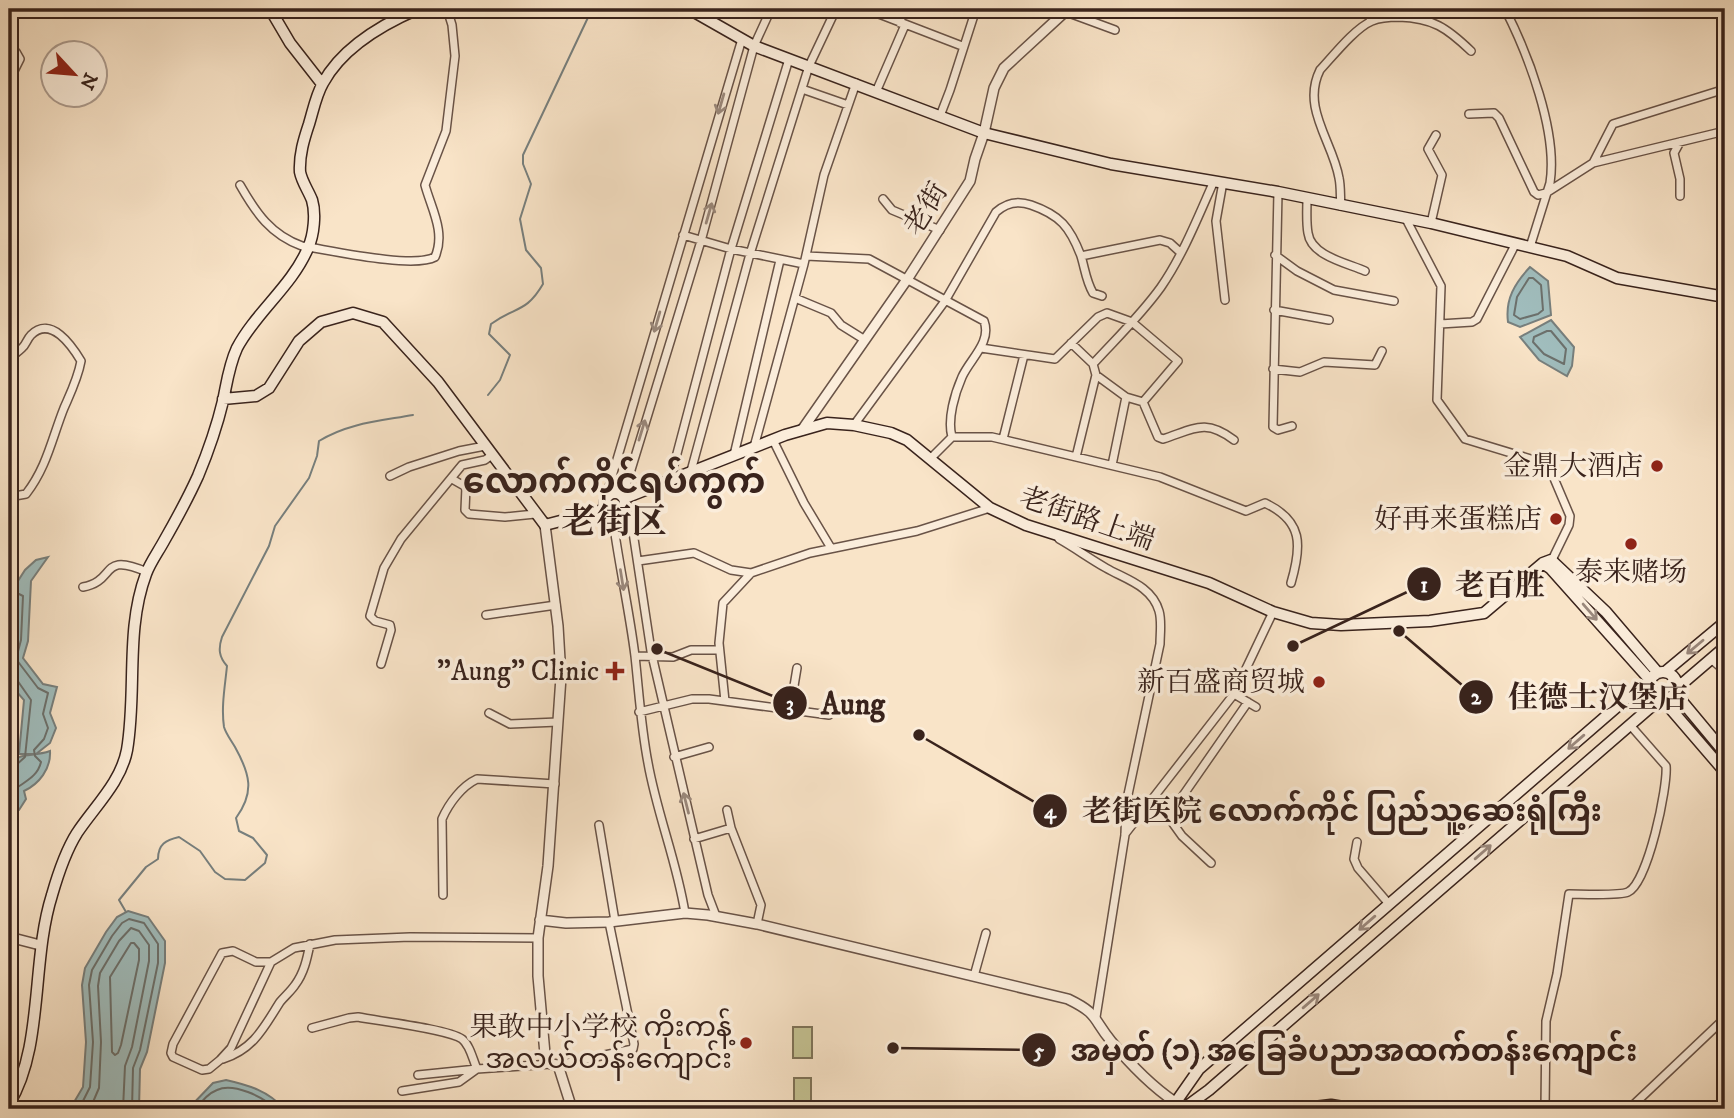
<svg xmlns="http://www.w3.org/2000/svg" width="1734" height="1118" font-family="'IM FELL DW Pica','Noto Serif SC','Noto Sans Myanmar',serif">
<rect width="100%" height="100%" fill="#f9e4c8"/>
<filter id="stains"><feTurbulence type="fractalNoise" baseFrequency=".00286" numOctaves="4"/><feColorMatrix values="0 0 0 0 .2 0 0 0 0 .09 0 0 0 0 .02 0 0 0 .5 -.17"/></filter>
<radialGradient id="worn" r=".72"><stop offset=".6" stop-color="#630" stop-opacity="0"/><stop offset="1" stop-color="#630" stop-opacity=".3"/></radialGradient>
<path fill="#c4c292" stroke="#7e7257" stroke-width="2" d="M793,1027H812V1058H793Z
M794,1078H811V1109H794Z"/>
<path fill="#a0bdbd" stroke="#777f7d" stroke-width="2" d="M1530,267L1548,281L1551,315L1520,327L1508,322C1505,299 1515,283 1530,267Z
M1551,320L1574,347L1572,366L1567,376L1539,360L1520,337Z
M48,557L31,581L28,641L23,658L43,684L57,687L50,713L56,728L50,743L36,754H19L24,700L9,683V595L25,570L36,560Z
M50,751C51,769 39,784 24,791L26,799L19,810L9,815V762C24,752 33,757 50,751Z
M128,911L148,917L165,941V963L147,1052L140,1069L139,1109H70L83,1087L86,1042L82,985L85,968L106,932L117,917Z
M226,1080C248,1085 269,1091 284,1109H188L213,1083Z"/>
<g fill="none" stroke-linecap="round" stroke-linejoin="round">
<path stroke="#6c706c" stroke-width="2" d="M1529,278H1533L1541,285L1543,310L1538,314L1520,319L1514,315L1517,297Z
M1547,331H1551L1566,349L1564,364L1544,354L1533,342L1534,337Z
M9,597L19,594L23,596L21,640L16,659L38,688L48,693L43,714L48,728L44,739L34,750L35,756L41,762C38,775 28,780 18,787V800L9,807
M9,677L17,680L31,700L25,757L15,766L9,767
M131,943H134L139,949V960L121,1045L118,1053L115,1055L112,1052L110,977Z
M79,1109L90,1087L93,1042L89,985L92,970L112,936L122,923L129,919L144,923L158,944V963L140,1050L133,1068L132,1109
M90,1109L99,1088L101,1042L98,986L100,973L119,941L131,928L139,931L149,945V961L132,1047L125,1066L123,1109
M196,1109C201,1102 209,1093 217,1090C233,1082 264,1097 275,1109"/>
<path stroke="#777f7d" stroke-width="2" d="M488,395L500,380L510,355L489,334L491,324C516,306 526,313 543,284L541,268L526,250L520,219L531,184L523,164V155L592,9
M126,912L119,900L146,867L158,859C158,844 166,840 179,837L200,851L215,872L225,879L245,880L265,863L267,855L253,838L239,831L236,818C255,792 250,774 235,747C231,740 226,734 224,727C221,707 225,686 227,666C219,657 218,649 222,637L269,546L275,526L309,478L317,456L319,441C348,423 380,421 413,415"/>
<defs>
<path id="minor" d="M866,9L962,46
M1058,9L1115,30
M1505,9C1528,54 1558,132 1550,183L1530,247
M1370,21L1382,9
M900,23L903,9
M9,48L16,52L20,59L9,81
M802,89L848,105
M876,92L905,25
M1469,114L1494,113L1499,118L1534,192L1538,195L1546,193L1593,163L1725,131
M940,116L950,90L976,9
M1680,142L1674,153L1680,179V196
M1593,163L1613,124L1725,89
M1223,182L1216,221L1225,300
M240,185C256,213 271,235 302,246C329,250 413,269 435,257C446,232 431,208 425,185L446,131L455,56L452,25L447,9
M1278,192L1273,427L1278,430L1292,426
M883,199L892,210L940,230
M1307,199C1307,210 1306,222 1308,233C1311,256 1347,263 1365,271
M1341,206C1340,197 1341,187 1339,178C1333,142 1301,108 1320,70C1333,56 1355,28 1372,21C1381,17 1390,17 1399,17C1433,18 1447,28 1471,51
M1406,219L1441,286L1437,400L1465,439L1534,460L1550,469L1570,516L1569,525L1551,562
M1431,223L1442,175L1428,149L1436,135
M683,235L731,249L804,264
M1275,255L1297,271L1334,290L1394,301
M806,256L869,259L984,321C992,342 970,359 962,377C955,393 947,419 952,437L930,459
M1081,256L1160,240L1170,243L1181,253
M795,298L831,313L841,325L865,340
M1274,310L1329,320
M1440,324L1472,322L1477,319L1516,243
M1071,343L1093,364L1096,375L1126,397L1143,402
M981,348L1055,359L1098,317L1107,313L1132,322L1178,361L1143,402
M9,359C13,355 18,352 22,348C26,345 27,339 31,335C51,315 72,346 81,361C78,378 71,392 64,408C52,438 47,467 26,494L9,497
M1093,364C1116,339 1141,315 1161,287C1183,255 1198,217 1214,181
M1273,369L1300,372L1324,362L1375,365L1382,351
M1143,402L1158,437L1163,439C1194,429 1205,418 1234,440
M854,425L945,301L996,212C1006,203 1017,200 1031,205C1060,215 1070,227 1081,256C1085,269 1086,281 1093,293L1102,296
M952,437H992L1160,477L1246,511L1265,503C1303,521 1302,545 1291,583
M1003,439L1024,355
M773,440L804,503L831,548
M754,447L804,264L824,175L856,83
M734,455L780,260
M1076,457L1096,375
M1112,465L1126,397
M691,471L750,254L809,66L836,9
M390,476L409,467L459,451L485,446
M452,479L466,487L465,510L469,514L505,517L535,514
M670,480L731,249L789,59
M608,495L610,483L742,39
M623,496L701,241L754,46L771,9
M625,507L631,519L651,651L708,895L716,916
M612,513C618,561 629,608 635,656C639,692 641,727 648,763C657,814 677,862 685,913
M1059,539C1075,548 1090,559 1106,568C1125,579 1152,586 1159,611C1162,621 1160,634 1160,644L1126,804L1125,835L1096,1017
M638,561L694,553L731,570L751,573
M83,587C117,581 99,551 147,572
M486,615L556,605
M635,656L673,657L691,650H719
M1711,659L1725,671
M381,664L391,630L390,625L375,621L370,616L384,568L401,539L462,465L485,460L492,455
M1234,694L1256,707
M725,701L719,643L723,603L751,573L810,553L917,531L990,508
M790,710L797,668
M639,712L692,699H709L829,715
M489,713L510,724L558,722
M674,757L709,747
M1154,797L1182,836L1211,863
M727,810L731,828L761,905L757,924
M1168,817L1248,702
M599,825L615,921
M1125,834L1234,694L1273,612
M694,839L731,828
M1357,842L1354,859L1358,868L1389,904
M443,895L442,819C449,803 462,786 477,779L555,784
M271,962H256L233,951L222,953L173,1044L171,1053L173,1057L202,1070L209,1069L220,1060L231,1048L271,962L294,948L335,940L410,937L538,938
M974,976L986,933
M312,1028L349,1018L358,1017C378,1021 448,1029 462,1039C470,1045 473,1060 477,1069L551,1064
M223,1059C254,1049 264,1027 280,1002C285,996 291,991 295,985C304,973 307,959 310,944
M558,1065L633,1049L634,1044L609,922
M402,1091L459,1082L477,1069L418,1075
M1545,1109L1546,1021L1557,974L1569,894C1581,894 1619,896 1628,892C1648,883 1668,786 1666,766L1630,725
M1629,1109L1725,1018"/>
<path id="tertiary" d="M802,430L908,278L970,181L975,159L984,133L994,88L1004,68L1068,9
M545,525L558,626L561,677L548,866L538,938V976L545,1054L551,1064L558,1065L572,1109
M540,920L566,923L609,922L685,913L708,915L757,924L1068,999C1099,1014 1092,1018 1111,1041C1130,1064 1150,1085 1175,1102
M9,937L40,945"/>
<path id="secondary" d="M270,9L290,43L322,84
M689,9L754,46L984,133L1111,164L1278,192L1431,223L1567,256L1617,278L1725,297
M223,399L256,396L269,388L299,341L321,322L353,313L383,322L438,382L545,525L607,509
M605 503a10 10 0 1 1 20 0a10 10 0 1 1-20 0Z
M625,498L785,435L827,423L854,425L891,433L907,440L990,508L1026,525L1209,583L1273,612L1311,623L1341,625L1430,621L1484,613L1543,563L1551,560L1606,612L1658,673
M1544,564L1550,568L1650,680
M1665,672L1725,622
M1649 686a14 14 0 1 1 28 0a14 14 0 1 1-28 0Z
M1676,689L1725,647
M1675,693L1725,753
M1663,700L1725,772
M9,1104C44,1047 31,961 52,895C58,874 65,852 77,833C95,806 121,782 127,750C137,692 125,630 146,574C150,563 158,552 164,541C176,520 188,498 198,476C208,452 217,426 223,401C227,382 229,365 237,348C256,312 292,286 308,248C314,235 316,213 312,200C308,190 302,182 300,172C299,155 304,139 309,124C313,111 316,95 323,83C342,48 383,24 418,9
M1171,1109L1199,1069L1634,692L1649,685
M1183,1109L1209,1090L1660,699
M1297,1109L1331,1105L1355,1109"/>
</defs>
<use href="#minor" stroke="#695347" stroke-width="10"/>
<use href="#tertiary" stroke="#695347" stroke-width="12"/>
<use href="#secondary" stroke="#39231c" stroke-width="13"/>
<use href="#minor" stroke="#fbeddb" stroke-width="7"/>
<use href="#tertiary" stroke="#fbeddb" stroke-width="9"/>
<use href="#secondary" stroke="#fbeddb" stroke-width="10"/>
</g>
<defs><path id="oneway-shaft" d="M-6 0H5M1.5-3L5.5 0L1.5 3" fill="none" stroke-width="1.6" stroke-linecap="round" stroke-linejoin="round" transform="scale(1.75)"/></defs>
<g stroke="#9a887c">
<use href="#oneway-shaft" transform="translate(721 104) rotate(106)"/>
<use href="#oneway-shaft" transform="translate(709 213) rotate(-74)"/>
<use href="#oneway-shaft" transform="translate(657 322) rotate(106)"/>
<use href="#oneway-shaft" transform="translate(642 430) rotate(-73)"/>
<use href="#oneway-shaft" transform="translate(622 580) rotate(81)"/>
<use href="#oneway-shaft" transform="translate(1590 612) rotate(49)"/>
<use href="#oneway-shaft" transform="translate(1695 647) rotate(140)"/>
<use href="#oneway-shaft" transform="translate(1576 742) rotate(139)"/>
<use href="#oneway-shaft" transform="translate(686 803) rotate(-104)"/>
<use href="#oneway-shaft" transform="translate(1483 852) rotate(-41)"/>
<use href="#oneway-shaft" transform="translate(1367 923) rotate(139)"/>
<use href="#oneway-shaft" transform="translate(1311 1001) rotate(-41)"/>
</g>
<g fill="#8f2418" stroke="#fbeddb" stroke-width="2.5">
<circle cx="1657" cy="466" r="7"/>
<circle cx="1556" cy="519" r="7"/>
<circle cx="1631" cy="544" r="7"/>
<path d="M611.5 660.5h7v7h7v7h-7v7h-7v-7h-7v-7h7z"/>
<circle cx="1319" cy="682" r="7"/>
<circle cx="746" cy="1043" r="7"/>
</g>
<g text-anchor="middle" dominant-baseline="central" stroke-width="7" stroke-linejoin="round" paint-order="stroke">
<g font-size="28" fill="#39231c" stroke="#fbeddb">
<text transform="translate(926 209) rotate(-58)">老街</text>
<text transform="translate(1087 519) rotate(19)">老街路上端</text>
</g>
<g font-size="28" fill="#39231c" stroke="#fbeddb" text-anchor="end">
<text x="1643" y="466">金鼎大酒店</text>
<text x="1542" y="519">好再来蛋糕店</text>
<text x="1631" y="572" text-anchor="middle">泰来赌场</text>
<text x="599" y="671">"Aung" Clinic</text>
<text x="1305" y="682">新百盛商贸城</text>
<text x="732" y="1027">果敢中小学校 ကိုးကန့်<tspan x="732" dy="32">အလယ်တန်းကျောင်း</tspan></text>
</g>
<g font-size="35" font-weight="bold" fill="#39231c" stroke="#fbeddb">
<text x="614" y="483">လောက်ကိုင်ရပ်ကွက်<tspan x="614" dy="40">老街区</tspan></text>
</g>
</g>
<path fill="none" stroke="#39231c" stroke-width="2.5" d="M1293 646L1424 584M1399 631L1476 697M657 649L790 703M919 735L1050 811M893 1048L1039 1050"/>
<g fill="#39231c" stroke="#fbeddb" stroke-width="2.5">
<circle cx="1293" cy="646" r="7"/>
<circle cx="1399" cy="631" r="7"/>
<circle cx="657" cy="649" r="7"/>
<circle cx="919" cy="735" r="7"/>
<circle cx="893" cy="1048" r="7"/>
<circle cx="1424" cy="584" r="18"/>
<circle cx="1476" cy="697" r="18"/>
<circle cx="790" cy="703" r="18"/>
<circle cx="1050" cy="811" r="18"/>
<circle cx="1039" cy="1050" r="18"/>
</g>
<g font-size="21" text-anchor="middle" font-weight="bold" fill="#fff">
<text x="1424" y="592">1</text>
<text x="1476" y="704">2</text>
<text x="790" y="711">3</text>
<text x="1050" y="818">4</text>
<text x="1039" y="1058">5</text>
</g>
<g font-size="30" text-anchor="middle" font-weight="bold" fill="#39231c" stroke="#fbeddb" stroke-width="7" stroke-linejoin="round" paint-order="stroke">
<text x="1500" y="595">老百胜</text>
<text x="1598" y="707">佳德士汉堡店</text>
<text x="853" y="714">Aung</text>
<text x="1342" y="821">老街医院 လောက်ကိုင် ပြည်သူ့ဆေးရုံကြီး</text>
<text x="1354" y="1061">အမှတ် (၁) အခြေခံပညာအထက်တန်းကျောင်း</text>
</g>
<rect width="1734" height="1118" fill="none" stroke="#f9e4c8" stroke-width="35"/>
<rect x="10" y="10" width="1713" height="1097" fill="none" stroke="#39231c" stroke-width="3.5"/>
<rect x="18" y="18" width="1699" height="1083" fill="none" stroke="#39231c" stroke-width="2"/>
<g transform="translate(74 74) rotate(116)"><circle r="33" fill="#fbeddb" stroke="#ad9c8f" stroke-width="2"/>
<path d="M0-5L12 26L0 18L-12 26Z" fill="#8f2418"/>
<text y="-10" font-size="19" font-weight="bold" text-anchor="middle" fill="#39231c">N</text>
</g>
<rect width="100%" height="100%" filter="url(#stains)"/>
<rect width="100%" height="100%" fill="url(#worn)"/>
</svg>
